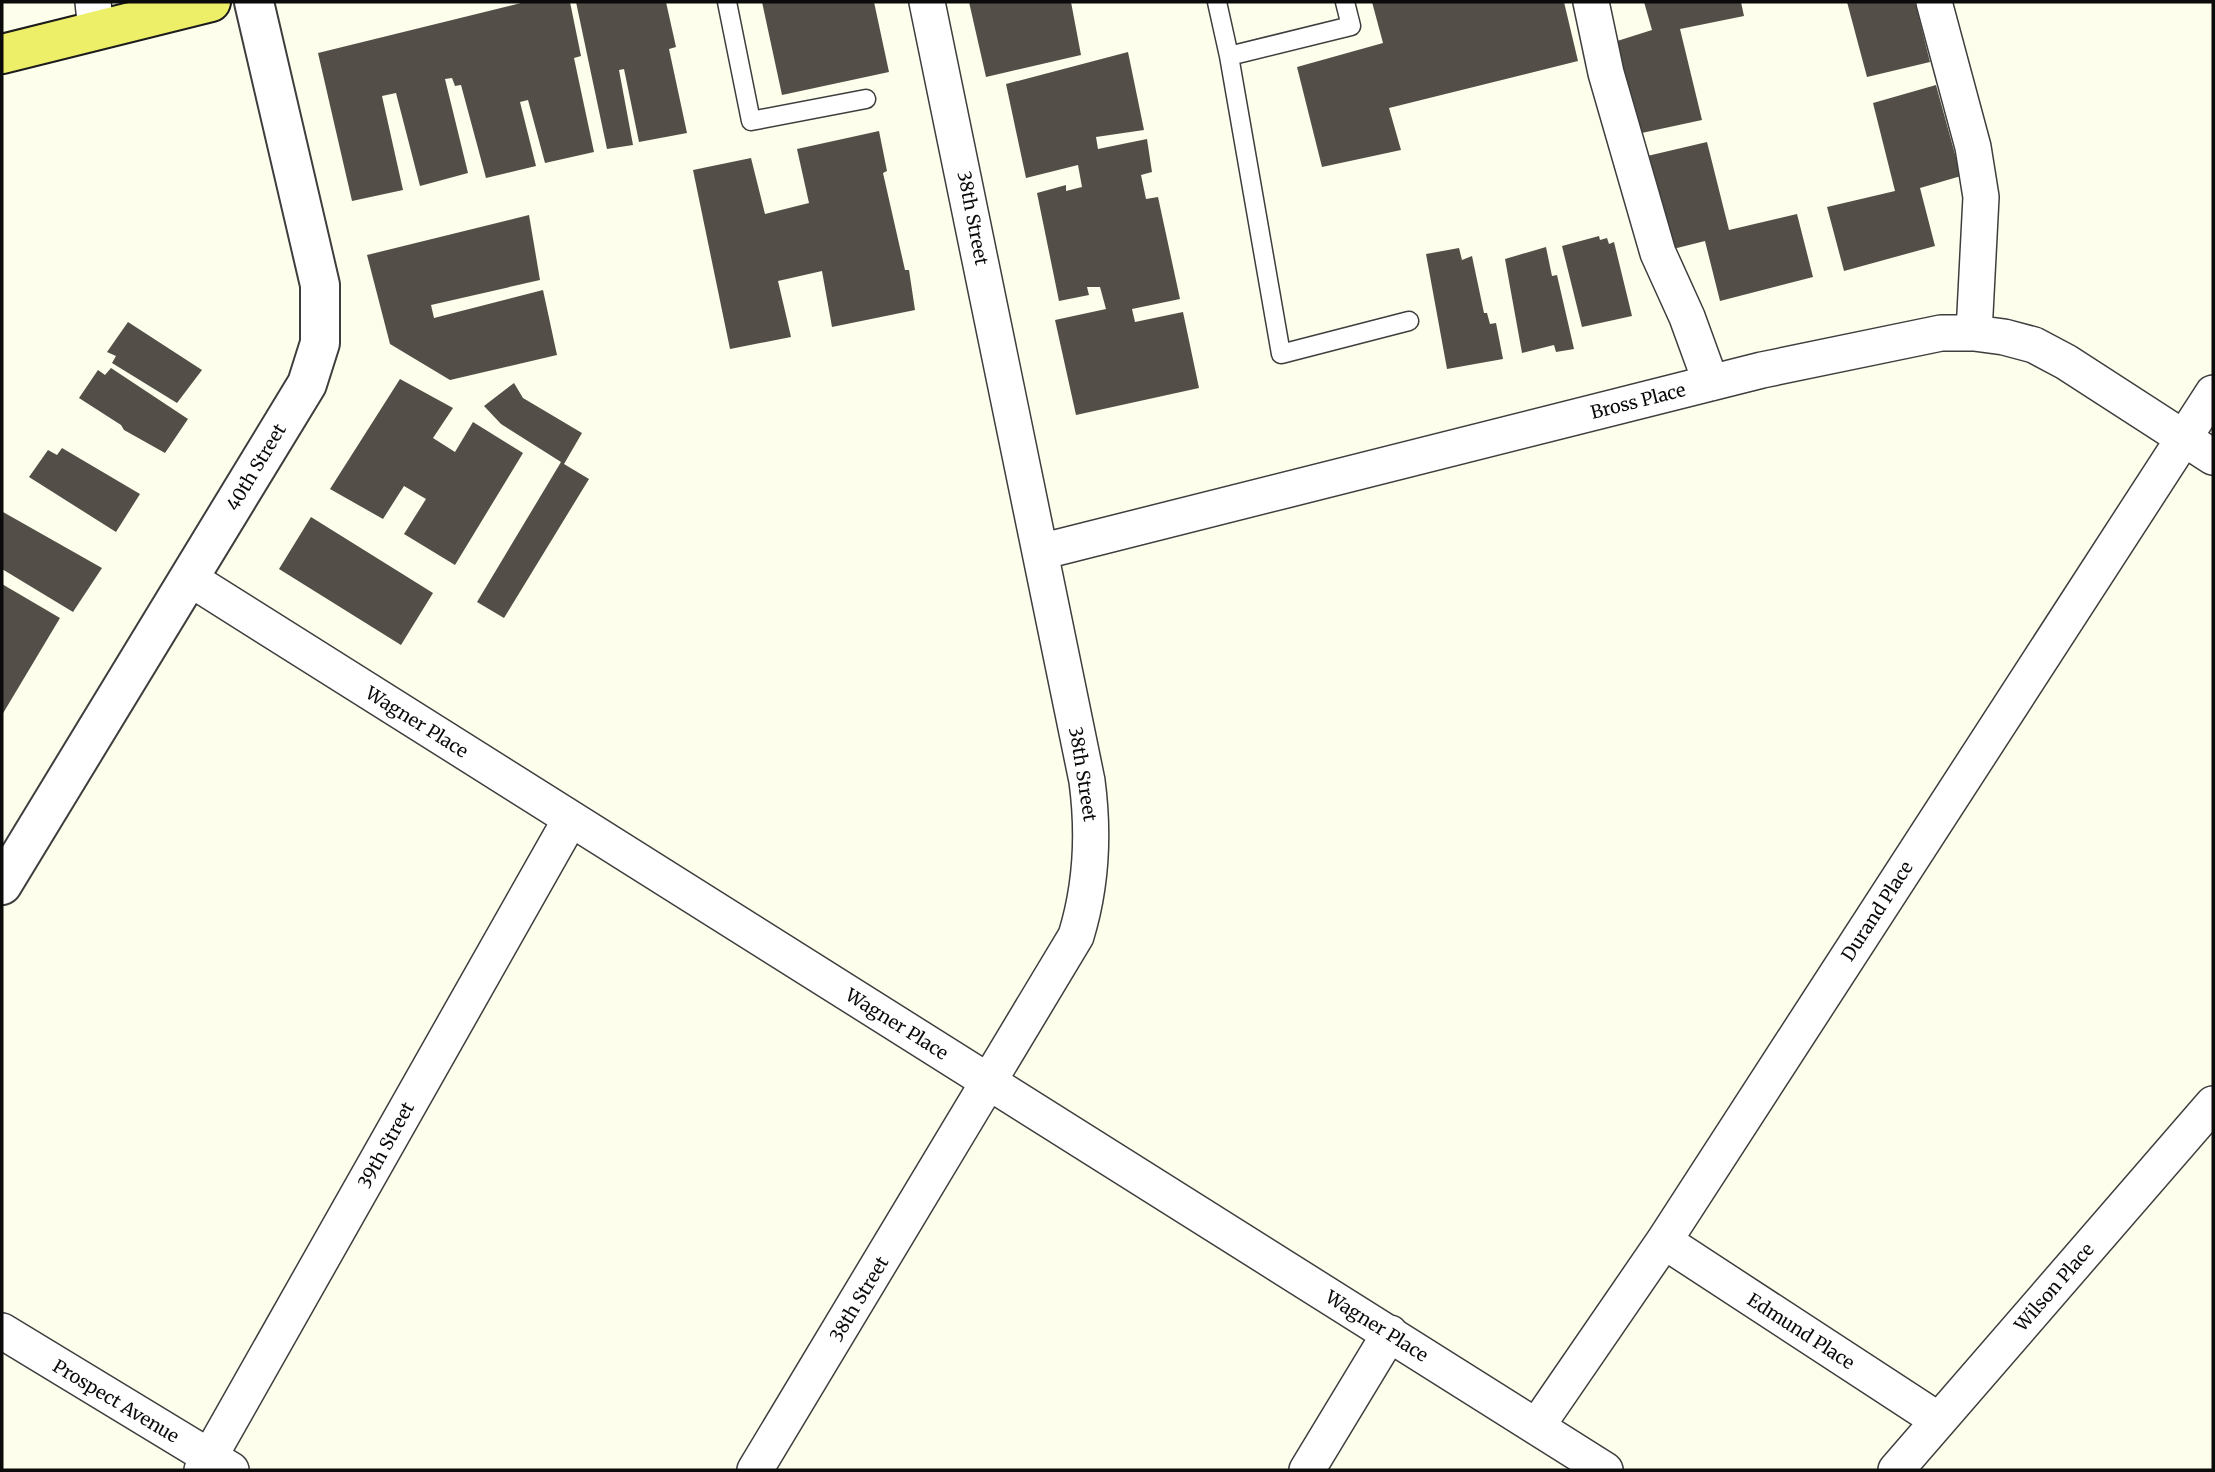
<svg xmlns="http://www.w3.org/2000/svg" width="2215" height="1472" font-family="Merriweather,serif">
<rect width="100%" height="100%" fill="#fdfeeb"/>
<path fill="#534f48" d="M525,2H570L581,56L574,58L594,152L545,163L528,100L520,102L536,166L486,178L461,85L455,86L452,78L445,79L468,173L420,186L396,93L382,96L403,190L352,201L318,53Z
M576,2H666L676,47L669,49L687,133L639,142L624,69L619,70L633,145L607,149Z
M762,2H874L889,72L782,95Z
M969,2H1071L1081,55L986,77Z
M1372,2H1564L1578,61L1389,108L1401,150L1322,167L1297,67L1383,43Z
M1644,2H1741L1744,16L1680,29L1702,120L1637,134L1614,42L1652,30Z
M1847,2H1915L1930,62L1867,77Z
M1128,52L1144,130L1096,137L1098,149L1147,139L1152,172L1141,175L1146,199L1158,197L1180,299L1132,309L1135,322L1183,312L1199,388L1076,415L1055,320L1106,309L1100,287H1087L1089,295L1059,301L1037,193L1066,185V191L1082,187L1078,165L1026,178L1006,84Z
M1936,85L1961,176L1920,188L1935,246L1844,271L1827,207L1895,191L1873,103Z
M879,131L887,171L883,173L905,270H909L915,310L832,327L822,271L778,281L791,337L730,349L693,170L751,158L765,214L809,203L797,149Z
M1707,142L1729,230L1797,214L1813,277L1720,301L1705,241L1665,251L1643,157Z
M529,215L540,280L431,305L434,318L543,290L557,355L450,380L390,344L367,255Z
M1599,236L1600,240L1607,238L1609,244L1614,242L1632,316L1582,327L1562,246Z
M1546,247L1552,276L1557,275L1574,349L1556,352L1554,345L1522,353L1505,259Z
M1459,248L1462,260L1472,256L1484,313H1487L1490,324L1496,323L1503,359L1447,369L1426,254Z
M128,322L202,370L177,403L112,363L116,356L107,352Z
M111,368L188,419L165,453L124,430L121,425L79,398L98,370L105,375Z
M400,379L453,408L433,438L455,452L473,422L523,453L455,565L404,534L426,499L404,486L383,519L330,489Z
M514,383L523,398L582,433L564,464L589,479L504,618L477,602L561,462L501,424L484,406Z
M62,448L140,494L116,532L29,477L48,450L57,455Z
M3,512L102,568L73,612L2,569Z
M311,517L433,593L401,645L279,569Z
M2,584L60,618L2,715Z"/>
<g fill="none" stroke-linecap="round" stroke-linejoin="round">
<defs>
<path id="service" d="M727,2L751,121L866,99
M1217,2L1229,56L1351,26L1345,2
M1229,56L1281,354L1409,321"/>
<path id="minor" d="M93,2L96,31
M1591,2L1606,73L1658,253L1687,317L1711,383
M1934,2L1973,147L1981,197L1974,333
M1040,552L1762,370L1941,333H1974L2004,337L2034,345L2066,362L2213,457
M189,578L1605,1470
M1664,1241L1938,1420
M2,1331L231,1470
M1537,1426L1664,1241L2213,393
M202,1470L570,820
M755,1470L1076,936C1092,884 1094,834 1087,781L927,2
M1307,1470L1390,1333
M1896,1470L2213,1104"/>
<path id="tertiary" d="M2,885L307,384L320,343V285L254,2"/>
<path id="primary" d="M2,54L211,2"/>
</defs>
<use href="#service" stroke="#3e3e3e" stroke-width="21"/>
<use href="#minor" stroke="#3e3e3e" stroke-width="38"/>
<use href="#tertiary" stroke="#3e3e3e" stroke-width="42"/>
<use href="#primary" stroke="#1c1c1c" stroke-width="42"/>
<use href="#service" stroke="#fff" stroke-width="18"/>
<use href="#minor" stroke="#fff" stroke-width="35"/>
<use href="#tertiary" stroke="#fff" stroke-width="38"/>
<use href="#primary" stroke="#eeef69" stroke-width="38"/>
</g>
<g text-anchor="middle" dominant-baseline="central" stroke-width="7" stroke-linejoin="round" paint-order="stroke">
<g font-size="18" fill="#0b0b0b" stroke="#fff">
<text transform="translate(973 218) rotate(79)">38th Street</text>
<text transform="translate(1638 401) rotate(-14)">Bross Place</text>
<text transform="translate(256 467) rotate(-59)">40th Street</text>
<text transform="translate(417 722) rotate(32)">Wagner Place</text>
<text transform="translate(1083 774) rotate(81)">38th Street</text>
<text transform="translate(1877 911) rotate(-57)">Durand Place</text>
<text transform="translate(897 1024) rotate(32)">Wagner Place</text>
<text transform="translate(386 1145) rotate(-61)">39th Street</text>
<text transform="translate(2054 1287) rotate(-49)">Wilson Place</text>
<text transform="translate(859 1299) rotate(-59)">38th Street</text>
<text transform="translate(1377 1326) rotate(32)">Wagner Place</text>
<text transform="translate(1801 1331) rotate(33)">Edmund Place</text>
<text transform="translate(116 1401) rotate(31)">Prospect Avenue</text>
</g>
</g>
<rect width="2215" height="1472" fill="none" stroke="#0b0b0b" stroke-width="7"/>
</svg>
